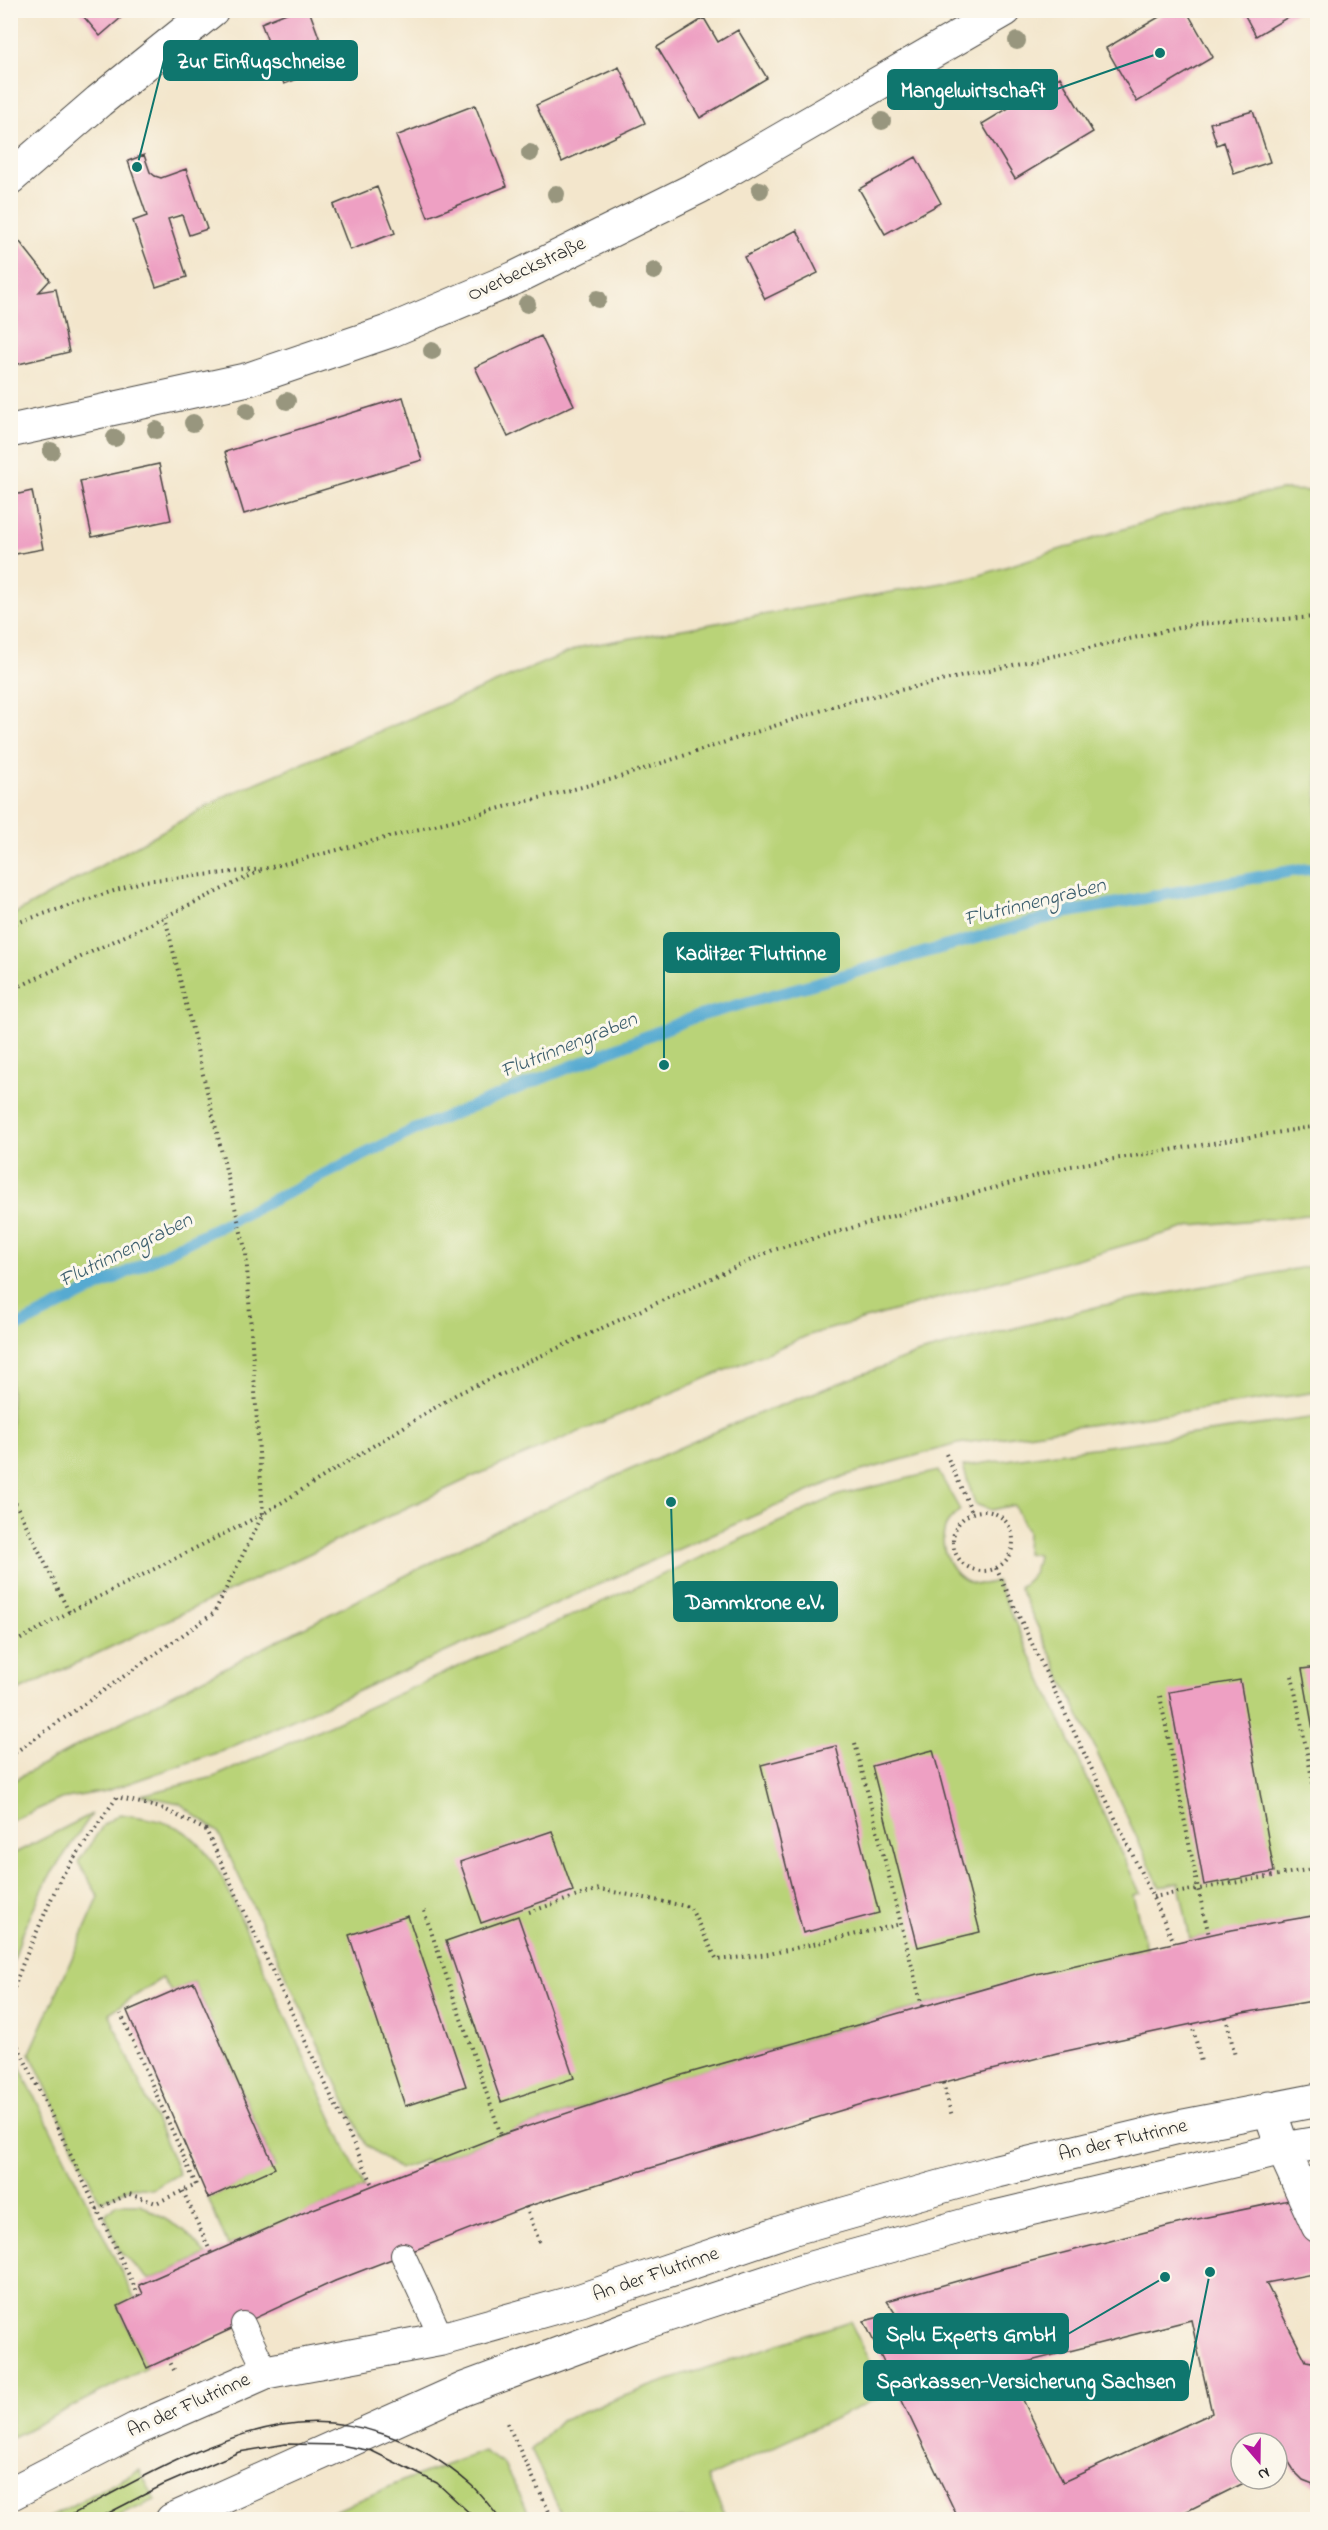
<svg xmlns="http://www.w3.org/2000/svg" width="1328" height="2530" font-family="'Indie Flower',sans-serif">
<rect width="100%" height="100%" fill="#fbf7ec"/>
<filter id="ink" filterUnits="userSpaceOnUse"><feTurbulence type="fractalNoise" baseFrequency=".0167" numOctaves="2"/><feDisplacementMap in="SourceGraphic" scale="12" xChannelSelector="R" yChannelSelector="G"/><feConvolveMatrix kernelMatrix="1 2 1 2 8 2 1 2 1" color-interpolation-filters="sRGB"/></filter>
<filter id="wash" filterUnits="userSpaceOnUse"><feTurbulence type="fractalNoise" baseFrequency=".008" numOctaves="4" result="noise"/><feDisplacementMap in="SourceGraphic" scale="24" xChannelSelector="R" yChannelSelector="G"/><feGaussianBlur stdDeviation="1.35" result="paint"/><feColorMatrix in="noise" values="0 0 0 0 0 0 0 0 0 0 0 0 0 0 0 0 0 1.4 0 .05"/><feComposite in="paint" operator="in"/></filter>
<g filter="url(#wash)">
<rect width="100%" height="100%" fill="#f3e6cc"/>
<path fill="#b9d378" stroke="#727f52" stroke-width="1.5" d="M1281,490L1317,491V1214L1192,1226L809,1335L472,1477L11,1694V916L227,795L581,647L971,578L1189,508Z
M1317,1265V1392L957,1444L844,1476L222,1751L106,1791L61,1799L11,1821V1782L167,1697L499,1528L742,1420L919,1353L1100,1306Z
M1317,1417V1915L1190,1939L1179,1883L1160,1887L1019,1587C1032,1579 1036,1570 1038,1555L1026,1553L1027,1532L1014,1505L991,1510L975,1504L963,1466Z
M938,1471L960,1510C955,1515 947,1521 945,1528C937,1551 955,1585 982,1584C986,1584 992,1582 996,1581L1140,1893L1133,1895L1146,1949C1029,1976 914,2007 799,2041C674,2077 550,2115 429,2163L424,2160L399,2169L366,2145L218,1832L179,1803L141,1795L214,1777L839,1495Z
M92,1814L47,1880L21,1936L11,1970V1855Z
M120,1814C174,1822 191,1825 221,1875L364,2188L228,2246L208,2198L275,2167L194,1982L172,1992L162,1978L109,2013L179,2174L152,2189L131,2187L100,2202L30,2053L99,1897L78,1862L104,1824Z
M10,2047L135,2299L118,2306L147,2368L11,2438Z
M116,2204H140L185,2231L206,2255L150,2280L120,2252L105,2215Z
M850,2321L885,2395L707,2478L727,2519H564L531,2450L560,2420L657,2384Z
M484,2451L504,2465L532,2519H317L407,2479Z
M140,2470L155,2500L112,2519H46Z"/>
<g fill="none" stroke-linecap="round" stroke-linejoin="round">
<path stroke="#56aad1" stroke-width="12" d="M10,1330L416,1129L692,1018L1064,913L1291,871L1318,868"/>
</g>
<g id="blocks">
<path fill="#eea0c3" fill-rule="evenodd" d="M78,10H130L100,36Z
M294,10H309L330,67L284,84L261,23Z
M1171,10H1186L1213,57L1137,102L1106,48Z
M1242,10H1300L1256,36Z
M704,18L718,42L738,30L767,78L700,118L657,47Z
M619,67L645,123L562,162L536,105Z
M1060,77L1093,132L1015,179L982,124Z
M475,105L507,186L428,217L396,136Z
M1253,111L1270,162L1234,174L1224,142L1217,145L1210,123Z
M144,155L150,172L155,176L161,178L186,169L207,229L189,235L182,215L168,219L187,277L156,287L133,221L147,216L128,161Z
M916,157L941,203L885,234L859,189Z
M377,187L395,233L350,250L333,205Z
M797,230L818,273L765,299L744,257Z
M12,232L50,280L39,292L56,289L69,352L10,366Z
M541,336L574,405L508,437L475,367Z
M403,397L422,460L244,514L225,452Z
M159,464L171,520L92,537L80,481Z
M32,491L43,549L10,555V496Z
M1318,1667V1746H1316L1302,1669Z
M1240,1680L1274,1872L1204,1885L1169,1692Z
M836,1746L879,1913L803,1933L761,1765Z
M933,1750L980,1932L918,1947L872,1766Z
M552,1831L573,1891L481,1923L460,1862Z
M1318,1915V2000L1243,2013L1057,2053L872,2101L598,2184L526,2207L335,2281L147,2368L118,2306L143,2294L139,2285L303,2213L501,2135L682,2075L1036,1974L1226,1931Z
M408,1916L466,2086L405,2106L349,1935Z
M518,1916L574,2078L501,2102L446,1941Z
M194,1982L275,2168L208,2198L127,2011Z
M1318,2194V2273L1266,2283L1306,2361L1318,2363V2486L1303,2480L1295,2472L1277,2443H1241V2479H1252L1169,2520H959L864,2321L895,2313L887,2301L996,2270L1193,2220ZM1191,2320L1212,2413L1063,2482L1007,2367Z"/>
</g>
</g>
<g filter="url(#ink)">
<use href="#blocks" fill-opacity="0" stroke="#494743" stroke-width="1.5"/>
<g fill="none" stroke-linecap="round" stroke-linejoin="round">
<defs>
<path id="lane" d="M403,2255L442,2339
M243,2324L266,2372"/>
<path id="street" d="M10,178L99,101L212,10
M10,431L249,379L390,331L515,278L699,187L1005,10
M1269,2108L1283,2149L1318,2226"/>
<path id="secondary" d="M10,2494L136,2429L266,2372L442,2339L581,2300L791,2229L997,2171L1179,2127L1318,2100
M172,2520L464,2389L631,2327L804,2270L987,2219L1283,2149L1318,2143"/>
</defs>
<use href="#lane" stroke="#494743" stroke-width="26"/>
<use href="#street" stroke="#494743" stroke-width="35"/>
<use href="#secondary" stroke="#494743" stroke-width="35"/>
<path stroke="#494743" stroke-width="4" stroke-dasharray="1.5 4.5" stroke-linecap="butt" d="M10,925L144,881L264,869L613,779L847,702L1196,624L1318,617
M10,991L260,871
M946,1454L973,1514
M10,1492L69,1612
M953 1541a30 30 0 1 1 60 0a30 30 0 1 1-60 0Z
M996,1568L1174,1942
M10,1645L69,1612L263,1514L457,1394L773,1250L1071,1166L1318,1126
M1292,1676L1318,1809
M1160,1696L1198,1889L1209,1935
M855,1743L922,2006
M10,1756L214,1613L263,1514L246,1253L165,917
M1153,1897L1318,1868
M424,1911L501,2135
M529,1912L599,1889L690,1907L717,1960L769,1954L901,1924
M10,1999L23,1963L61,1877L117,1797L164,1809L206,1830L373,2185
M1226,2017L1235,2056
M1192,2024L1201,2062
M10,2030L139,2296
M943,2083L952,2116
M183,2191L211,2253
M526,2207L541,2246
M97,2209L129,2194L156,2203L196,2185L121,2014
M168,2358L174,2370
M507,2423L553,2520"/>
<use href="#lane" stroke="#fff" stroke-width="24"/>
<use href="#street" stroke="#fff" stroke-width="33"/>
<use href="#secondary" stroke="#fff" stroke-width="33"/>
<path stroke="#2b2b2b" stroke-width="1.5" d="M62,2520C132,2483 204,2439 282,2425C350,2413 421,2441 471,2485C482,2495 491,2508 501,2520
M95,2520L163,2485L239,2452L286,2444L340,2445L372,2451L437,2483L477,2520"/>
</g>
<g fill="#98967e">
<circle cx="1017" cy="41" r="9"/>
<circle cx="882" cy="121" r="9"/>
<circle cx="530" cy="153" r="9"/>
<circle cx="760" cy="190" r="9"/>
<circle cx="556" cy="194" r="9"/>
<circle cx="654" cy="271" r="9"/>
<circle cx="598" cy="299" r="9"/>
<circle cx="527" cy="304" r="9"/>
<circle cx="432" cy="351" r="9"/>
<circle cx="287" cy="401" r="9"/>
<circle cx="247" cy="411" r="9"/>
<circle cx="193" cy="423" r="9"/>
<circle cx="156" cy="430" r="9"/>
<circle cx="115" cy="438" r="9"/>
<circle cx="51" cy="451" r="9"/>
</g>
</g>
<g text-anchor="middle" dominant-baseline="central" stroke-width="6" stroke-linejoin="round" paint-order="stroke">
<g font-size="20" fill="#2b2b2b" stroke="#fbf7ec">
<text transform="translate(527 270) rotate(-25)">Overbeckstraße</text>
<text transform="translate(1123 2141) rotate(-13)">An der Flutrinne</text>
<text transform="translate(656 2275) rotate(-19)">An der Flutrinne</text>
<text transform="translate(189 2406) rotate(-24)">An der Flutrinne</text>
</g>
<g font-size="21" font-style="italic" fill="#3c5e6d" stroke="#fbf7ec">
<text transform="translate(1035 903) rotate(-14)">Flutrinnengraben</text>
<text transform="translate(569 1046) rotate(-22)">Flutrinnengraben</text>
<text transform="translate(126 1251) rotate(-26)">Flutrinnengraben</text>
</g>
</g>
<path fill="none" stroke="#0f766e" stroke-width="2" d="M137 167L164 60M1160 53L1057 89M664 1065L664 953M671 1502L674 1602M1165 2277L1068 2334M1210 2272L1188 2381"/>
<g fill="#0f766e" stroke="#fbf7ec" stroke-width="2">
<circle cx="137" cy="167" r="6"/>
<circle cx="1160" cy="53" r="6"/>
<circle cx="664" cy="1065" r="6"/>
<circle cx="671" cy="1502" r="6"/>
<circle cx="1165" cy="2277" r="6"/>
<circle cx="1210" cy="2272" r="6"/>
</g>
<g fill="#0f766e" stroke="#0f766e" stroke-width="2">
<rect x="164" y="41" width="193" height="39" rx="6"/>
<rect x="888" y="70" width="169" height="39" rx="6"/>
<rect x="664" y="933" width="175" height="39" rx="6"/>
<rect x="674" y="1582" width="163" height="39" rx="6"/>
<rect x="874" y="2314" width="194" height="39" rx="6"/>
<rect x="864" y="2361" width="324" height="39" rx="6"/>
</g>
<g font-size="21" text-anchor="middle" font-weight="bold" fill="#fff">
<text x="261" y="68">Zur Einflugschneise</text>
<text x="973" y="97">Mangelwirtschaft</text>
<text x="751" y="960">Kaditzer Flutrinne</text>
<text x="755" y="1609">Dammkrone e.V.</text>
<text x="971" y="2341">Splu Experts GmbH</text>
<text x="1026" y="2388">Sparkassen-Versicherung Sachsen</text>
</g>
<rect width="1328" height="2530" fill="none" stroke="#fbf7ec" stroke-width="36"/>
<g transform="translate(1259 2461) rotate(160)"><circle r="28" fill="#fbf7ec" stroke="#a8a59f" stroke-width="1.5"/>
<path d="M0-4.5L10 22L0 15L-10 22Z" fill="#b5179e"/>
<text y="-9" font-size="16" font-weight="bold" text-anchor="middle" fill="#2b2b2b">N</text>
</g>
</svg>
